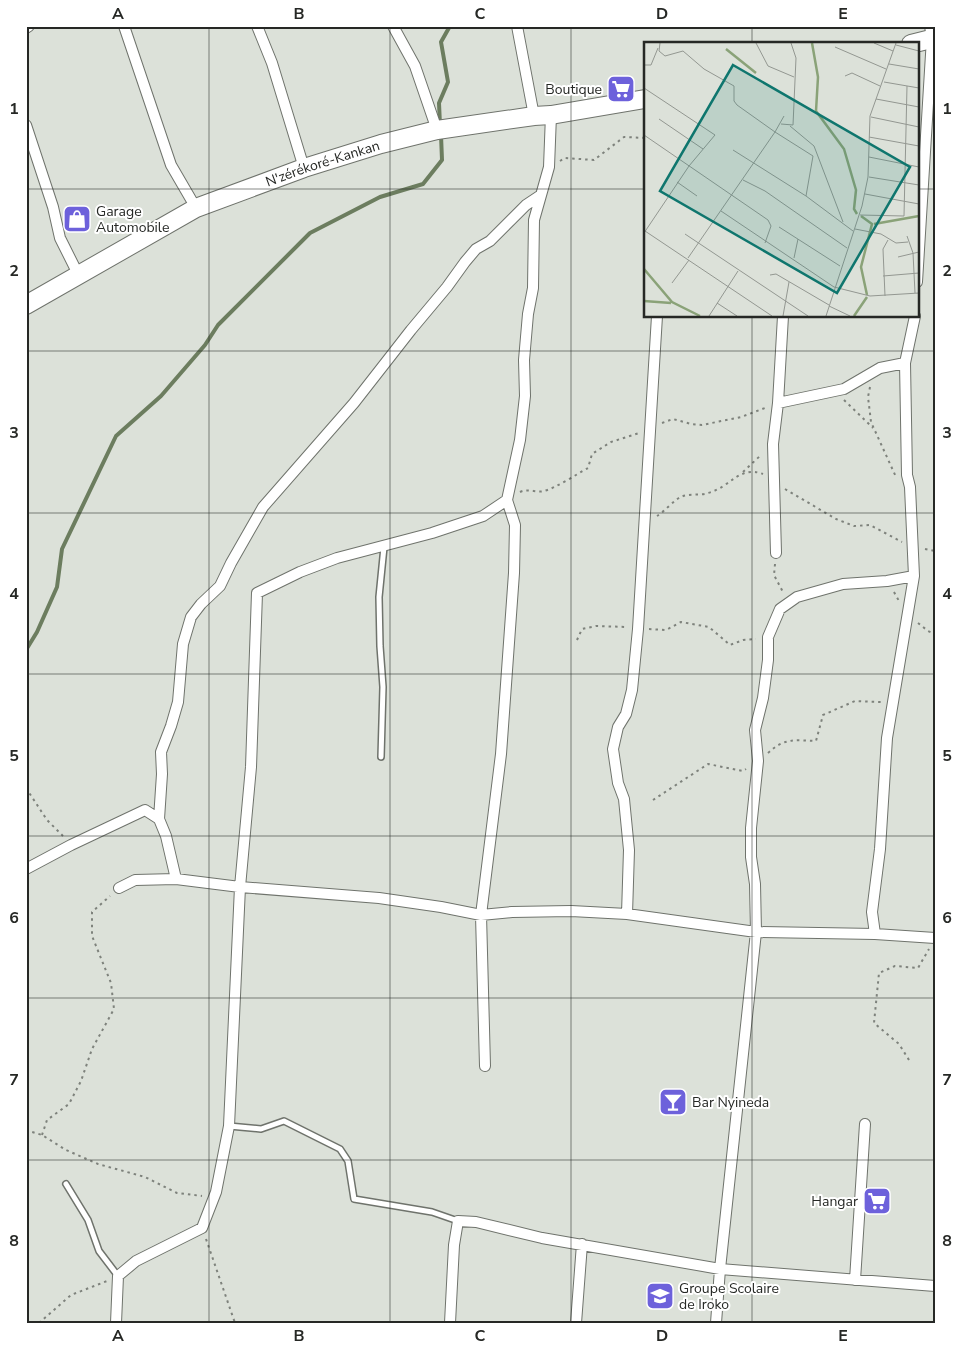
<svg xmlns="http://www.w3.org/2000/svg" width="961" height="1349" font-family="'Nunito Sans',sans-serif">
<rect width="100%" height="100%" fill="#dce1d9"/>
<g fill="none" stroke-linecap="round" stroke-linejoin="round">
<path stroke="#6c7d5f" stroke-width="4" d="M440,125L439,103L448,82L441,42L450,26
M26,650L37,632L57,587L62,549L116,436L161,396L205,345L218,325L310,233L380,197L423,184L442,160L441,135"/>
<defs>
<path id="service" d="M381,757L383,687L380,646L379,597L384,547
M229,1126L261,1129L284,1121L340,1149L348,1161L354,1199L432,1212L458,1221
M66,1184L88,1220L99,1251L118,1276"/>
<path id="minor" d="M124,26L171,165L196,208
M257,26L272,63L304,168
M393,26L415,66L437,130
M517,26L534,116
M26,28L29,26
M26,125L53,207L60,238L79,276
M917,282L932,38L930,26
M778,403L844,389L880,368L905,363
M776,553L773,444L778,403L783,316
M159,819L162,774L161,752L171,726L178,702L183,644L191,617L201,604L220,586L231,563L263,507L354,403L411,330L447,287L465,262L476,249L490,241L526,205L541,195
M26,869L71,845L145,810L159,819L166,836L176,879
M119,888L135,880L176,879L240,887L251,767L257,593L300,572L337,558L432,533L483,516L507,500
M627,914L629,850L624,799L618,783L613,749L618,727L626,714L632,690L638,629L657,316
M875,934L872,912L880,849L887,738L914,576L910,487L907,475L905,363L915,316
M485,1066L481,915L501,754L514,573L515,525L507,500L520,440L525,396L524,360L528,314L533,288L534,220L549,167L551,115
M855,1280L865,1124
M116,1323L118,1276L136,1261L202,1228L216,1192L229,1126L240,887L379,898L441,907L481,915L512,912L571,911L627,914L756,932L875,934L935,938
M450,1323L454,1245L458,1221L476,1222L542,1238L720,1269L935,1286
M576,1323L582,1244
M716,1323L720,1269L756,932L755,884L751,857V828L758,761L755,730L763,698L768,660V637L780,609L797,597L843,584L887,581L914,576"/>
<g id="trunk">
<path d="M911,44L935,38"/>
<path id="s1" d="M26,305L196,208L304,168L381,144L437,130L534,116L551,115L645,99"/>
</g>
</defs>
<use href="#service" stroke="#6f736c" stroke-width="8"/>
<use href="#minor" stroke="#6f736c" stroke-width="12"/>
<use href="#trunk" stroke="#6f736c" stroke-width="20"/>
<path stroke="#7e827c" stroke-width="2" stroke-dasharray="2.5 4" stroke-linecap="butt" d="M560,161L565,158L594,160L624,137L645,138
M870,387L868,397L871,422L896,477
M844,400L873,428
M662,423L673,419L691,424L702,425L741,417L765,408
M743,472L761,455
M785,489L836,519L854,526L870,525L902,542
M520,492C528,488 536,493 544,491C556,488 577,474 588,468L592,454L611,442L639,433
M657,516C664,512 675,499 681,497C689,493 700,496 708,493C731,487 739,465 763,474
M925,549L935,551
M775,564L774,575L783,592
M894,592L899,601
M918,623L928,631L935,634
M649,629L666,630L681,622L709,627L730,645L743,640L756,639
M577,640L582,629L596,626L627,627
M768,753C784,738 794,740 816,741L823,715L855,701L881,702
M26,788L47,820L63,836
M653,800L708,764L743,771L746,769
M909,1060L899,1044L874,1023L879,973L895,966L918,968L929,949
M26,1130L42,1135L66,1150L98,1164L145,1177L177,1193L202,1196
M42,1135L47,1120L69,1104L81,1081L92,1049L114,1009L111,983L92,936V912L110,896
M206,1239L235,1323
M39,1323L71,1295L107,1281"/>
<use href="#service" stroke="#fff" stroke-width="5"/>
<use href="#minor" stroke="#fff" stroke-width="10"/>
<use href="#trunk" stroke="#fff" stroke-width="18"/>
</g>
<path fill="none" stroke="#262825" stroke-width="1" stroke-opacity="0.55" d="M209,26V1323M390,26V1323M571,26V1323M752,26V44M26,189H645M917,189H935M752,316V1323M26,351H935M26,513H935M26,674H935M26,836H935M26,998H935M26,1160H935"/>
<defs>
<symbol id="supermarket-square" viewBox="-11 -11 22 22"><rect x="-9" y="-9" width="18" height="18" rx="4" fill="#6d61db" stroke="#fff"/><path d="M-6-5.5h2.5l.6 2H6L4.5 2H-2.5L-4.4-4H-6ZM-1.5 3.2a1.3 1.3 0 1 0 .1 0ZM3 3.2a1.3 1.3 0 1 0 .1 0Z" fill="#fff"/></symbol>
<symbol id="shop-square" viewBox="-11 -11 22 22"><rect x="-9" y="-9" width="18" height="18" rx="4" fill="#6d61db" stroke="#fff"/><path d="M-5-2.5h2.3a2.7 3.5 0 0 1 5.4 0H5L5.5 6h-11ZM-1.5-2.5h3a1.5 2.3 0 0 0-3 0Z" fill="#fff"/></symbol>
<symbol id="bar-square" viewBox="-11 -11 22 22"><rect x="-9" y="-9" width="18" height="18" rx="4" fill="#6d61db" stroke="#fff"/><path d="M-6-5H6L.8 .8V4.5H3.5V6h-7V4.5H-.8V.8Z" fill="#fff"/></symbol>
<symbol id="school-square" viewBox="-11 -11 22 22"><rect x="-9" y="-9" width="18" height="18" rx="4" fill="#6d61db" stroke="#fff"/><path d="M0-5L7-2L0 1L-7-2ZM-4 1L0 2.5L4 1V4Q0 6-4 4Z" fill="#fff"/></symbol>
</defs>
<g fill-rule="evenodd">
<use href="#supermarket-square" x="605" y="73" width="32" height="32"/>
<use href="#shop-square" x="61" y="203" width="32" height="32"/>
<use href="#bar-square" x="657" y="1086" width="32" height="32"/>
<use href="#supermarket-square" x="861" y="1185" width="32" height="32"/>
<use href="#school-square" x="644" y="1280" width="32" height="32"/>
</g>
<g text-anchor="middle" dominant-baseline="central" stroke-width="4" stroke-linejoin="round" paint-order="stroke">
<g font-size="14" fill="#262825" stroke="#fff" text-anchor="start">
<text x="602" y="89" text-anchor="end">Boutique</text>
<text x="96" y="211">Garage<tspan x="96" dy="16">Automobile</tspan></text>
<text x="692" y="1102">Bar Nyineda</text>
<text x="858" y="1201" text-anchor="end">Hangar</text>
<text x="679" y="1288">Groupe Scolaire<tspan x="679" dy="16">de Iroko</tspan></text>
</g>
<g font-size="14" fill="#262825" stroke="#fff">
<text stroke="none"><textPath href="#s1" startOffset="330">N'zérékoré-Kankan</textPath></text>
</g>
</g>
<g transform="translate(644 42)">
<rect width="275" height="275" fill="#dce1d9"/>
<path fill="none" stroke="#8aa278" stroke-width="2.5" d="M168,1L174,35L172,69L200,107L212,148L210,167L213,172M82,7L112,31M217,174L228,182L217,225L223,253M230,182L275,174M0,227L28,260L56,274M0,259L27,261M210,274L223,255"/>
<path fill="none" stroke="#939791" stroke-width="1" d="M16,1L15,9L21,14L39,9L60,27L90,44V59L93,63L131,90L44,216M112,1L124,24L150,35M230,1L249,9M252,3L275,9M191,5L242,27M245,22L275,27M0,23H7L14,6M201,34L208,31L236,44M240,40L275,46M0,46L71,93L45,124L0,191M232,57L275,65M140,74L131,90L169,114L162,154M227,75L275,85M15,77L59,107M137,82L149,83L152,16L147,1M146,84L170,104L199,180M0,93L124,178L127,184L121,201M225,95L275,104M89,108L162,154L209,189M225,115L275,125M225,135L275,143M99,138L121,149L203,206M33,140L53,154M221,152L275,162M77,169L190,245L226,254L275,251M216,173L260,174L263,44M135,185L196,224M211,187L237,192L252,201L264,200M1,189L128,274M41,192L164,274M263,194L269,211L271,251M254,215L275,210M150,216L154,197M126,233L132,232L185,263M239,234L275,231M28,241L45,218M241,254L239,207L244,198M73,261L93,274M185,264L206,274M65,274L94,229M139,274L145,240M182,274L218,164L224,135L226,74L252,1"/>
<path fill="#0f766e" fill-opacity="0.15" stroke="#0f766e" stroke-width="2.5" d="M89,23L266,125L193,251L16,149Z"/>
<rect width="275" height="275" fill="none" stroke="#262825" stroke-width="2.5"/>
</g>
<rect width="961" height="1349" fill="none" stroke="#ffffff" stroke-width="55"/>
<rect x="28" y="28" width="906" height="1294" fill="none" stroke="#262825" stroke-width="2"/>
<g font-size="16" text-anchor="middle" font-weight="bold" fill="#262825">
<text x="118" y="19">A</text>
<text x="299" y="19">B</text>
<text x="480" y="19">C</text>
<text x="662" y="19">D</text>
<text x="843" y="19">E</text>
<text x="14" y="114">1</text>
<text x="947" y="114">1</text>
<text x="14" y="276">2</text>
<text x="947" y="276">2</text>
<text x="14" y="438">3</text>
<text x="947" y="438">3</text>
<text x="14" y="599">4</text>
<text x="947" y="599">4</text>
<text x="14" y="761">5</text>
<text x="947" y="761">5</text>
<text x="14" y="923">6</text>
<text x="947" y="923">6</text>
<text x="14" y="1085">7</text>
<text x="947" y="1085">7</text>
<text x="14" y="1246">8</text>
<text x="947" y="1246">8</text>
<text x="118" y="1341">A</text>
<text x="299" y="1341">B</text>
<text x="480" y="1341">C</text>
<text x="662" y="1341">D</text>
<text x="843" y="1341">E</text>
</g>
</svg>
